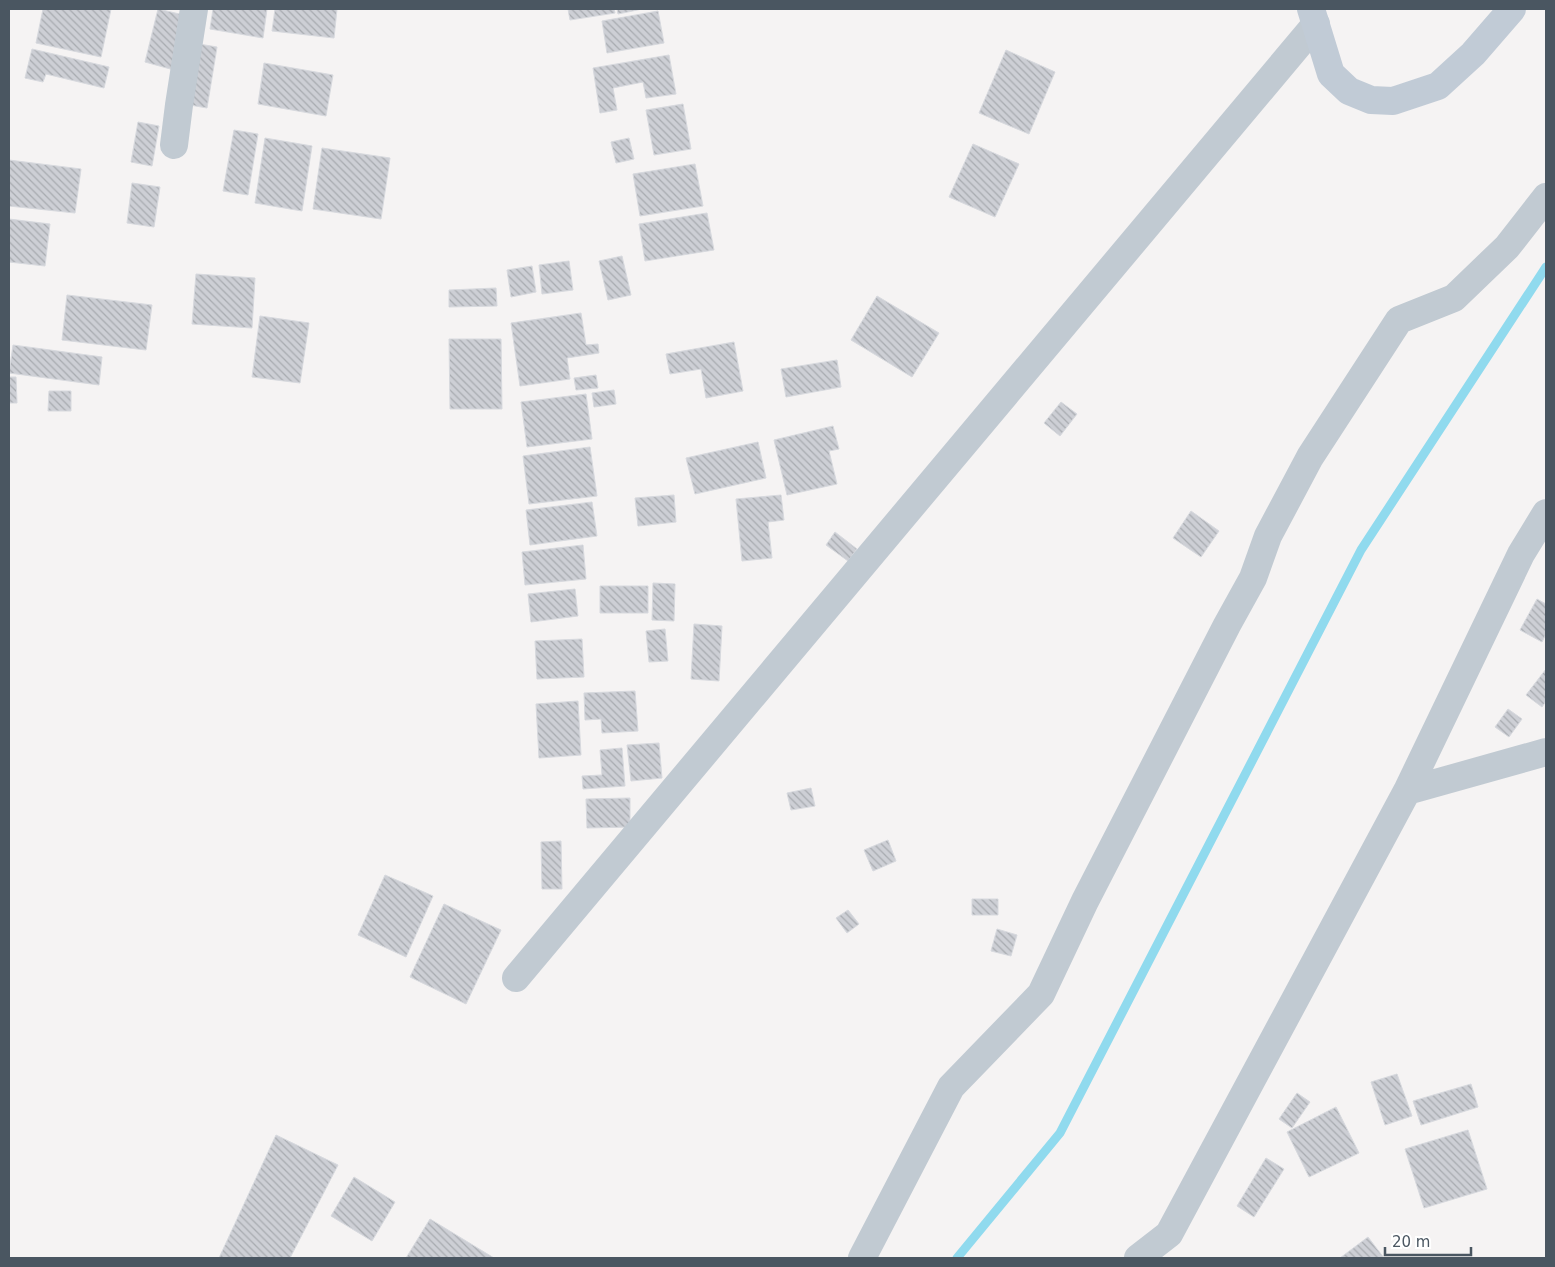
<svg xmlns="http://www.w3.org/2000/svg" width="1555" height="1267" font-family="'DejaVu Sans',sans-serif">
<defs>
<pattern id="building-back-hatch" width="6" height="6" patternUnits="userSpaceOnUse" patternTransform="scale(1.25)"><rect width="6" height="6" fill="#cdcfd5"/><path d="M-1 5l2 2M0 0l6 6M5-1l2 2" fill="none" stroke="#a8abb0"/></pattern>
</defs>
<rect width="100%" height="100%" fill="#f5f3f3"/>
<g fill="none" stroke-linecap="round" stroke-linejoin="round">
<path stroke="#90daee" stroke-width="9" d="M957,1258L1060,1133L1361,550L1546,267"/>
</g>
<path fill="url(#building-back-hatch)" stroke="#d7d9de" d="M43,9H111L101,57L36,43Z
M158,9L188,16L174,70L145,62Z
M213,9H267L263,38L210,29Z
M275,9H337L334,38L272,31Z
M568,9H614L615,13L570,20Z
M617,9H642L618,14Z
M658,11L664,43L607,53L602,21Z
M199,44L217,47L207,108L190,105Z
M32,49L109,67L104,88L46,74L43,82L25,78Z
M1006,50L1055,72L1029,134L979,113Z
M669,55L676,94L646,98L643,82L613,88L617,110L600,113L593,68Z
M264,63L333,75L326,116L258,104Z
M683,104L691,149L654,155L646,110Z
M138,122L159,126L152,166L131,162Z
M234,130L258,134L248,195L223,191Z
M265,138L312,146L302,211L255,203Z
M629,138L634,159L616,163L611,142Z
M973,144L1019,164L995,217L949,197Z
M322,148L390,158L381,219L313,209Z
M9,160L81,169L75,213L9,206Z
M695,164L703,206L640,216L633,174Z
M132,183L160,187L154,227L127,223Z
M707,213L714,250L645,261L639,224Z
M9,219L50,224L45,266L9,262Z
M622,256L631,295L608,300L599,261Z
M569,261L573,290L542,294L539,265Z
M532,266L536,292L511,297L507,270Z
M196,274L255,278L252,328L192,324Z
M496,288L497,306L449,307V290Z
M67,295L152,305L146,350L62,340Z
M877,296L939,333L912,377L851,340Z
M581,313L586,345L598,344L599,353L567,358L570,379L520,386L511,323Z
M260,316L309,323L300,383L252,377Z
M449,339H501L502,409H450Z
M734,342L743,391L706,398L701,369L670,374L666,354Z
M13,345L102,357L99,385L9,373Z
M837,360L841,387L786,397L781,369Z
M596,375L598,388L576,390L574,378Z
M9,377H16L17,403H9Z
M614,390L616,404L594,407L592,393Z
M49,391H71V411H48Z
M586,394L592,439L527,447L521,402Z
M1061,402L1077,414L1060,436L1044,423Z
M833,426L839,449L829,451L837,484L787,495L774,440Z
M758,442L766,478L695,494L686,458Z
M590,447L597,496L529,504L523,456Z
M674,495L676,522L638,526L635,498Z
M781,495L784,520L768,522L772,558L742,561L736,499Z
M592,502L597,536L530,545L526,510Z
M1191,511L1219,531L1201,557L1173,538Z
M835,532L857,549L848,561L826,545Z
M583,545L586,579L525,585L522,552Z
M653,583L675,584L674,621L652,620Z
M600,586H648V613H600Z
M575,589L578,616L531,622L528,594Z
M1537,599L1546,604V634L1542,642L1520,630Z
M694,624L722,626L719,681L691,679Z
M665,629L668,661L649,662L646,631Z
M582,639L584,677L537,679L535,641Z
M1546,669V701L1542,707L1526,695Z
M635,691L638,731L602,733L601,719L585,720L584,693Z
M578,701L581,755L539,758L536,704Z
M1508,709L1522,719L1509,737L1495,727Z
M659,743L662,778L631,781L627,745Z
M622,748L625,786L583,789L582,776L602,775L600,750Z
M811,788L815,806L791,810L787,793Z
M630,798V827L587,828L586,799Z
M888,840L896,861L873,871L864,850Z
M561,841L562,889H542L541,842Z
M385,875L433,896L406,957L358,935Z
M972,899H998V915H972Z
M444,904L501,930L466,1004L410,977Z
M848,910L859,924L847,933L836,918Z
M997,929L1017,935L1011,956L991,951Z
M1397,1074L1412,1116L1385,1125L1371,1082Z
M1471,1084L1478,1107L1421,1125L1413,1101Z
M1297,1093L1310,1102L1292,1128L1279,1119Z
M1336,1107L1359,1153L1309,1177L1287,1132Z
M1468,1130L1487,1189L1424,1208L1405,1149Z
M276,1135L338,1165L290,1258H219Z
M1266,1158L1284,1169L1254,1217L1237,1206Z
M354,1177L395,1202L372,1241L331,1216Z
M430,1219L494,1258H406Z
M1368,1237L1384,1258H1340Z"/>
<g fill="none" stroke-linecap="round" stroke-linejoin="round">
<path stroke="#c1cad2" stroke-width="28" d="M174,145L179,105L194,9
M1407,791L1521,554L1546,513
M516,978L1316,24
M862,1258L951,1087L1041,994L1085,901L1227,625L1253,578L1268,536L1310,457L1399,320L1454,298L1507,247L1546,197
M1138,1258L1169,1234L1407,791L1546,752"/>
<path stroke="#c1cbd6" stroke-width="28" d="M1311,9L1331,74L1349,91L1371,100L1393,101L1438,86L1473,54L1512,9"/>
</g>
<rect width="1555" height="1267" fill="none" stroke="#4a5661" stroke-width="20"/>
<path d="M1385 1247v8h86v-8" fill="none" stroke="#4a5661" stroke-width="2.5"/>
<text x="1392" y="1247" font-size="15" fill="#4a5661" stroke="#ffffff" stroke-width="4" paint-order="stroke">20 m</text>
</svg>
